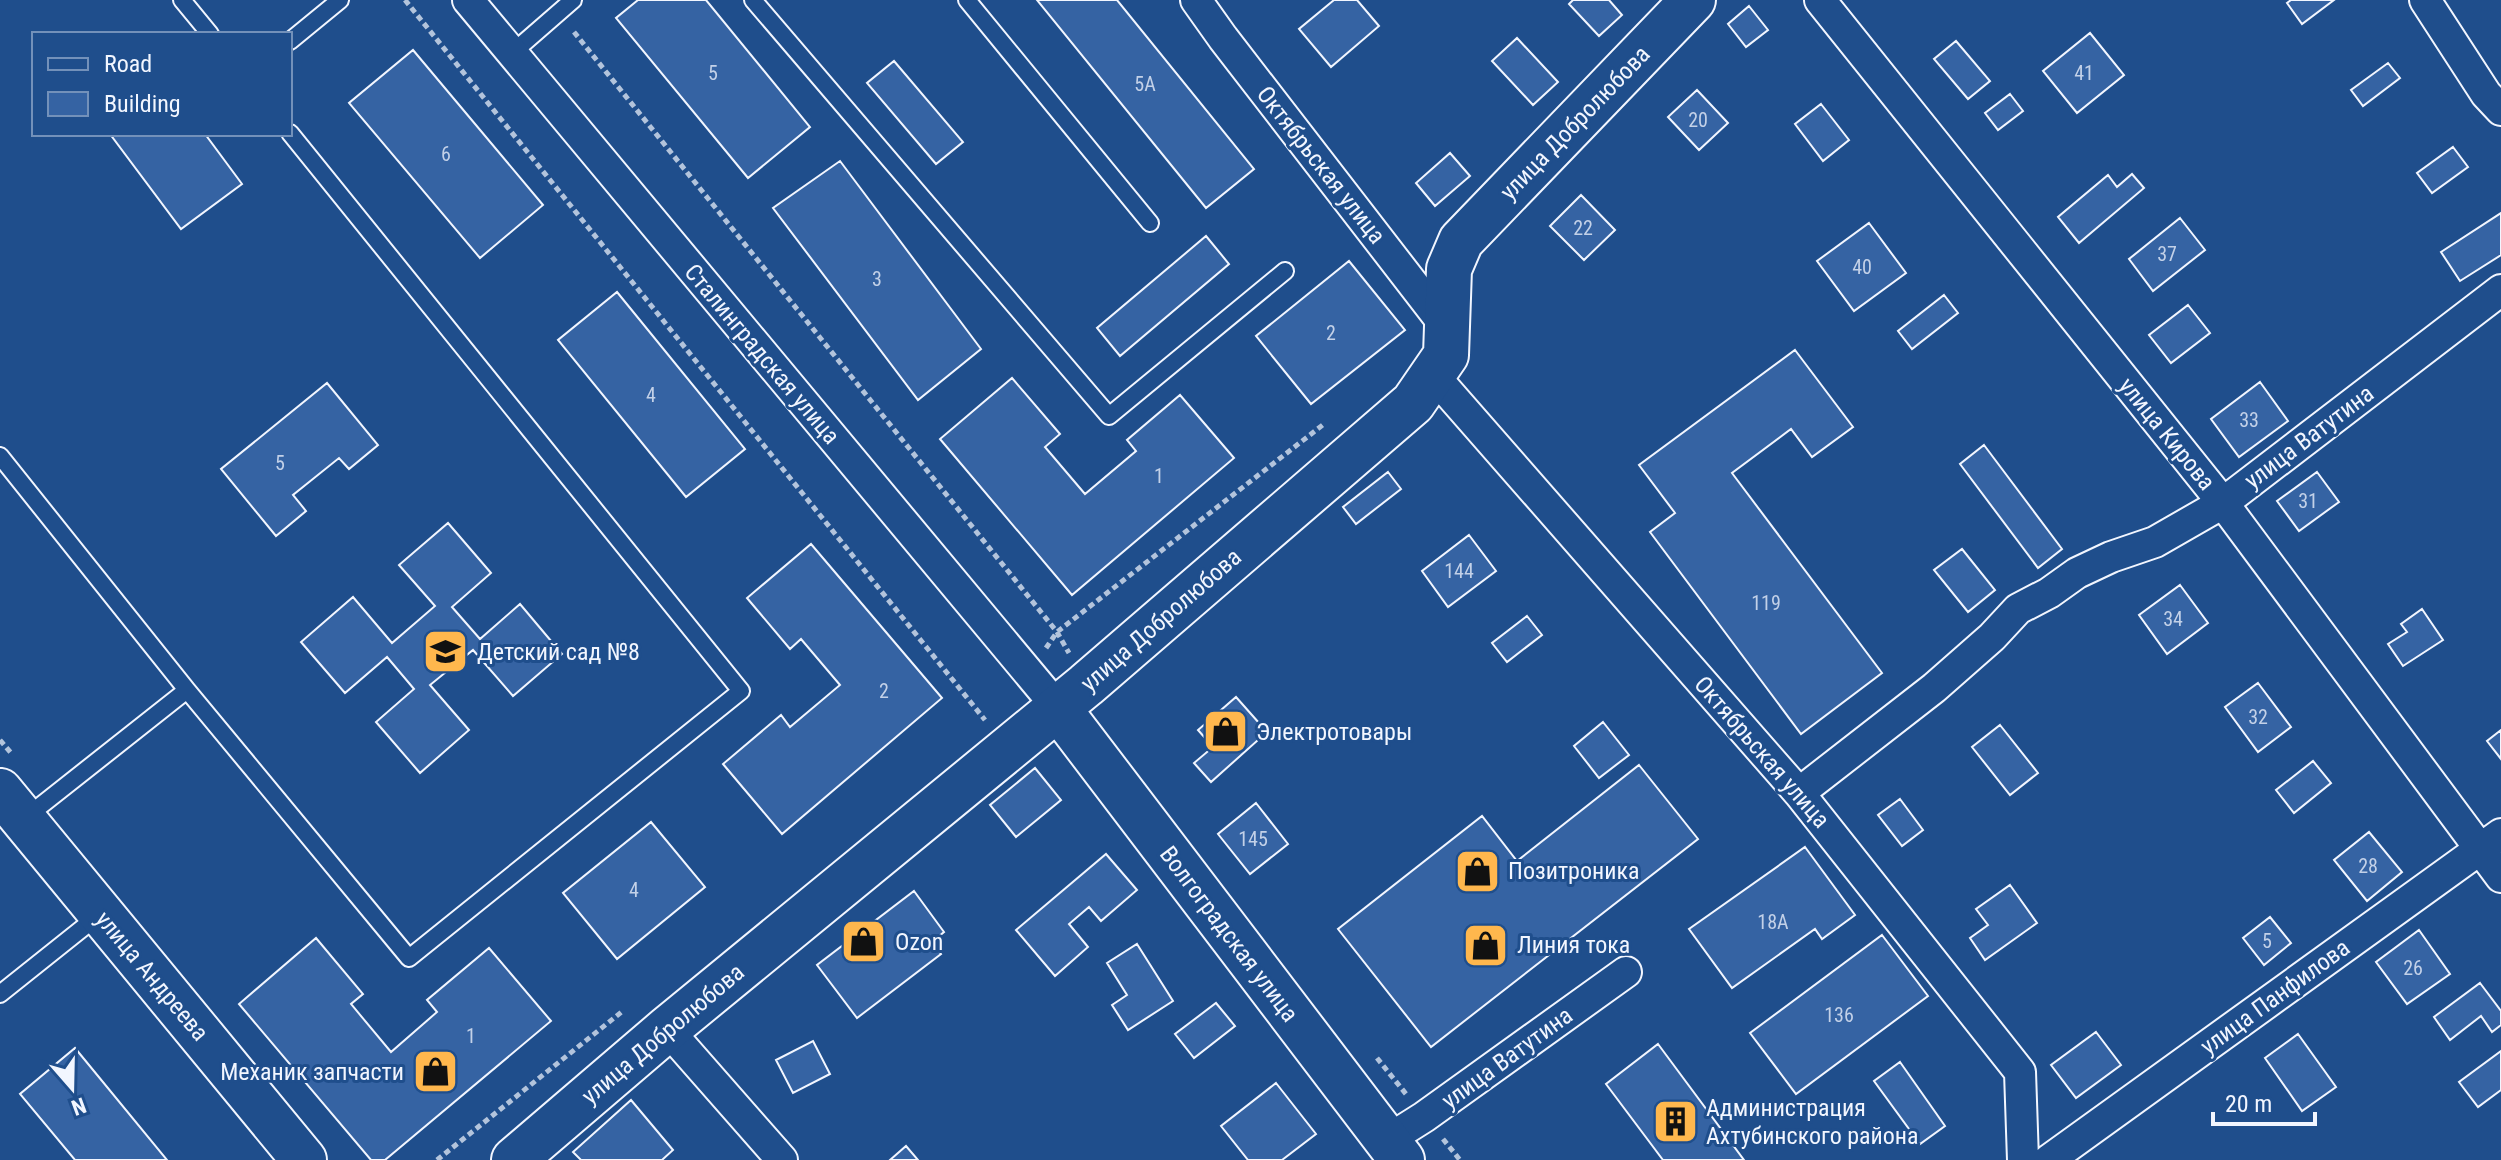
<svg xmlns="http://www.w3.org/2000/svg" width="2501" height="1160" font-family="'Roboto Condensed',sans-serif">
<rect width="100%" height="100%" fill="#1f4e8c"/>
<path fill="#3563a3" stroke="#f2f6ff" stroke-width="2" d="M638,0H706L810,127L748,178L616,18Z
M1037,0H1117L1254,169L1206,208Z
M1334,0H1357L1379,26L1331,67L1299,29Z
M1573,0H1609L1622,15L1599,36L1569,4Z
M2291,0H2334L2302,24L2287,3Z
M1749,6L1768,30L1746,47L1728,24Z
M2090,33L2124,75L2077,113L2043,71Z
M1517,38L1558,82L1533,105L1492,61Z
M1956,41L1990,81L1968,99L1934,59Z
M413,50L543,205L480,258L349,103Z
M894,61L963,142L936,164L867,83Z
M2388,63L2400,78L2363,106L2351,90Z
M1697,90L1728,123L1699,150L1668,117Z
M2010,94L2023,111L1998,130L1985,113Z
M1821,104L1849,140L1823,161L1795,124Z
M110,134H205L242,184L181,229Z
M2453,147L2468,167L2432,193L2417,173Z
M1450,153L1470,176L1435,206L1416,183Z
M840,161L981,349L918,400L773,208Z
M2132,174L2144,188L2079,243L2058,217L2108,175L2117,187Z
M1581,195L1615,230L1584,260L1550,226Z
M2501,213V255L2460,281L2441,252Z
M2180,218L2205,250L2153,291L2129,259Z
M1869,223L1906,273L1854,311L1817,261Z
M1206,236L1229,264L1120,356L1097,328Z
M1349,261L1405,330L1311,404L1256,336Z
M617,292L745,449L686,497L558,340Z
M1944,295L1958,313L1912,349L1898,331Z
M2188,305L2210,333L2171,363L2149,335Z
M1795,350L1853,427L1812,457L1791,429L1732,473L1882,673L1801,734L1650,532L1675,513L1639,465Z
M1012,378L1060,434L1045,447L1085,494L1136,451L1127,440L1180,395L1234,458L1072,595L940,439Z
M2260,382L2288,421L2239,457L2211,419Z
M327,383L378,445L349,469L339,458L293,495L306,511L276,536L221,469Z
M1984,445L2062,549L2038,568L1960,464Z
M1388,472L1401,489L1356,524L1343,507Z
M2317,472L2339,502L2299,531L2277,501Z
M448,523L491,573L452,607L480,639L520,604L562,654L513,696L473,650L430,685L469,730L420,773L376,722L414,689L387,657L345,693L301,642L353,597L392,643L435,606L399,565Z
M1469,535L1496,571L1448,607L1422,571Z
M811,544L942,698L782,834L723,764L781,715L790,727L840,685L801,639L790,649L747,598Z
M1962,549L1995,590L1968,612L1934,570Z
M2180,585L2208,623L2167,654L2139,615Z
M2422,609L2443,640L2403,666L2388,644L2407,632L2401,624Z
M1527,616L1542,635L1507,662L1492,643Z
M2258,683L2291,727L2258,752L2225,707Z
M1236,697L1267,732L1211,782L1194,763L1213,747L1198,730Z
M1603,722L1629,755L1599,778L1574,746Z
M2000,725L2038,773L2010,795L1972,747Z
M2501,730V759L2487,741Z
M2313,761L2331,783L2294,813L2276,790Z
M1639,765L1698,839L1431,1047L1338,929L1482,816L1517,861Z
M1035,768L1061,800L1016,837L990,805Z
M1900,799L1923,830L1902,846L1878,815Z
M1256,803L1288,844L1250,874L1218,834Z
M651,822L705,887L617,959L563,893Z
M2369,832L2402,872L2367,901L2334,860Z
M1805,847L1855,915L1822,939L1815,929L1732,988L1689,929Z
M1106,854L1137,890L1101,921L1089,907L1069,924L1088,947L1055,976L1016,930Z
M2010,885L2037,923L1985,960L1970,938L1988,925L1976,909Z
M914,891L944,932L932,942L941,954L857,1018L817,965Z
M2270,917L2291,943L2264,965L2243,938Z
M2419,930L2450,974L2407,1004L2376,962Z
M1882,935L1928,996L1796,1094L1750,1033Z
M316,938L363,994L351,1004L391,1052L437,1012L427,1000L489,948L551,1021L385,1160H371L239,1004Z
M1137,944L1173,1001L1128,1030L1112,1005L1127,995L1107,963Z
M2480,983L2501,1011V1025L2492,1032L2481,1016L2450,1040L2434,1017Z
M1216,1003L1235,1026L1194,1058L1175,1034Z
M2096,1032L2121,1065L2076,1098L2051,1065Z
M2298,1034L2336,1087L2302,1111L2265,1058Z
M813,1041L830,1074L793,1093L776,1060Z
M1658,1044L1744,1160H1663L1606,1084Z
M75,1048L167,1160H75L20,1094Z
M2501,1051V1090L2478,1107L2459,1082Z
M1900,1062L1945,1126L1920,1144L1874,1081Z
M1276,1083L1316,1134L1282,1160H1248L1221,1126Z
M631,1100L673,1150L662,1160H581L573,1152Z
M906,1146L918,1160H890Z"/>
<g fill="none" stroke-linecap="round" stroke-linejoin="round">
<defs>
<path id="lane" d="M182,0L210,34
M753,0L1109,416L1285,271
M967,0L1150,223
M290,41L340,0
M511,54L573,0
M0,456L187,690L409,958L741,691L290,133
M25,818L187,690
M0,994L99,915"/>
<path id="street" d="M468,0L1058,708
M1196,0L1223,38L1447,328
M1820,0L2223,503L2501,877
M2425,0L2486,94L2501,110
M1434,376L1799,793L2020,1072L2023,1160
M1799,793L1934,688L1992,637L2018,609L2049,593L2077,573L2111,557L2155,542L2223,503L2501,290
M667,1029L782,1160
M1386,1141L1424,1117L1626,972
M2049,1160L2501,834"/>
<path id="secondary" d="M1058,708L1402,1160
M0,791L304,1160
M514,1160L667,1029L1086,685L1413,403L1446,355L1449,269L1461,241L1693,0"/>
</defs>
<use href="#lane" stroke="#f2f6ff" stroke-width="20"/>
<use href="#street" stroke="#f2f6ff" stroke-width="34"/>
<use href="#secondary" stroke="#f2f6ff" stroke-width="48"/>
<path stroke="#b3c4dc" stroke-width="5" stroke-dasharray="6 4" stroke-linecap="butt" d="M405,0L985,720
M574,32L1057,632L1069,653
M1046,648L1057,632L1324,424
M0,740L11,753
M1377,1058L1406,1094
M1443,1139L1460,1160
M437,1160L624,1010"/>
<use href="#lane" stroke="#1f4e8c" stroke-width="16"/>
<use href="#street" stroke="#1f4e8c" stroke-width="30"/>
<use href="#secondary" stroke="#1f4e8c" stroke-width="44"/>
</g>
<defs>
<symbol id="school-square" viewBox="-11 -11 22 22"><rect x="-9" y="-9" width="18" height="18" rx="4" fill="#ffb74d" stroke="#1f4e8c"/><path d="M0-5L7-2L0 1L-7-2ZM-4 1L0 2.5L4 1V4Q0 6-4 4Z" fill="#111"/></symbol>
<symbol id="shop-square" viewBox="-11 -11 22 22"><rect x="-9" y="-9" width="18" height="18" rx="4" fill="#ffb74d" stroke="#1f4e8c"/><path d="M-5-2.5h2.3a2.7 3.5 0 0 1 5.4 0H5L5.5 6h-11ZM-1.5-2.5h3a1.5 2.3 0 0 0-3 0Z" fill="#111"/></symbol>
<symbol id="building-square" viewBox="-11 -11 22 22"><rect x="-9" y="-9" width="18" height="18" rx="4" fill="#ffb74d" stroke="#1f4e8c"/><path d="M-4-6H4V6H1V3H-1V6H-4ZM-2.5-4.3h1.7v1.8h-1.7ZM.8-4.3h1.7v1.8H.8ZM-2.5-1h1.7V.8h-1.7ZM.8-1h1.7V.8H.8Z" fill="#111"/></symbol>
</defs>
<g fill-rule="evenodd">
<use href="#school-square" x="420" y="626" width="51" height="51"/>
<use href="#shop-square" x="1200" y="706" width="51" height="51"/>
<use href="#shop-square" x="1452" y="846" width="51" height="51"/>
<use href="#shop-square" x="838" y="916" width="51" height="51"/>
<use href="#shop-square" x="1460" y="920" width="51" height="51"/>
<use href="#shop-square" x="410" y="1046" width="51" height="51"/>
<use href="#building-square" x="1650" y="1096" width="51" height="51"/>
</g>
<g text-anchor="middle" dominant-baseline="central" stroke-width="6" stroke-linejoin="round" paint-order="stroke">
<g font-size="20" fill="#c3d1e8">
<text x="713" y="73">5</text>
<text x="2084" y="73">41</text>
<text x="1145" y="84">5А</text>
<text x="1698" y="120">20</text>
<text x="446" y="154">6</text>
<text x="1583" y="228">22</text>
<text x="2167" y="254">37</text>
<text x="1862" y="267">40</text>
<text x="877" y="279">3</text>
<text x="1331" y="333">2</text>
<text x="651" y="395">4</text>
<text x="2249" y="420">33</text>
<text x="280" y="463">5</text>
<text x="1159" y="476">1</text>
<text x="2308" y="501">31</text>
<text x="1459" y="571">144</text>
<text x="1766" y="603">119</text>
<text x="2173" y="619">34</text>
<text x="884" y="691">2</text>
<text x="2258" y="717">32</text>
<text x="1253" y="839">145</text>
<text x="2368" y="866">28</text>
<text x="634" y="890">4</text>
<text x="1773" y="922">18А</text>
<text x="2267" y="941">5</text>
<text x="2413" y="968">26</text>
<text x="1839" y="1015">136</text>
<text x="471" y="1036">1</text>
</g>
<g font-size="24" fill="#f2f6ff" stroke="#1f4e8c">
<text transform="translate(1575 123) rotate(-46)">улица Добролюбова</text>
<text transform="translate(1321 165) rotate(52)">Октябрьская улица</text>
<text transform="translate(762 354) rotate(50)">Сталинградская улица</text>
<text transform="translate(2167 434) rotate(51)">улица Кирова</text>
<text transform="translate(2309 437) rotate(-37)">улица Ватутина</text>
<text transform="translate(1161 620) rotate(-41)">улица Добролюбова</text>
<text transform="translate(1762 752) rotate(49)">Октябрьская улица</text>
<text transform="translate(1229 934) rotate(53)">Волгоградская улица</text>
<text transform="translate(152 976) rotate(50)">улица Андреева</text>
<text transform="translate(2275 997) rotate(-36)">улица Панфилова</text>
<text transform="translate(663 1034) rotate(-40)">улица Добролюбова</text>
<text transform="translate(1507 1058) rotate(-36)">улица Ватутина</text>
</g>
<g font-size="24" fill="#f2f6ff" stroke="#1f4e8c" text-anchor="start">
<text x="477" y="652">Детский сад №8</text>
<text x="1256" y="732">Электротовары</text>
<text x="1508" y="871">Позитроника</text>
<text x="895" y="942">Ozon</text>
<text x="1517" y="945">Линия тока</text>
<text x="404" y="1072" text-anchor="end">Механик запчасти</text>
<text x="1706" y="1108">Администрация<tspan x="1706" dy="28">Ахтубинского района</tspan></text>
</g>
</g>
<rect x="32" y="32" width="260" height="104" fill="#1f4e8c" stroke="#7391ba" stroke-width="2"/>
<rect x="48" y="58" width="40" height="12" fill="#1f4e8c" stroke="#7391ba" stroke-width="2"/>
<text x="104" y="72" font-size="24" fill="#f2f6ff">Road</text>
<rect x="48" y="92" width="40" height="24" fill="#3563a3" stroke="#7391ba" stroke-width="2"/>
<text x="104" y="112" font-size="24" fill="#f2f6ff">Building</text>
<g transform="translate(72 1088) rotate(160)" stroke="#1f4e8c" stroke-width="6" paint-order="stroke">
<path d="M0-6L14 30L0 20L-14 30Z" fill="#f2f6ff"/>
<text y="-12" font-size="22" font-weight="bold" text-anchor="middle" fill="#f2f6ff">N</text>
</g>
<path d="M2213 1112v12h102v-12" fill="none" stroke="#f2f6ff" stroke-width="4"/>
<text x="2225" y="1112" font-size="24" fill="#f2f6ff" stroke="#1f4e8c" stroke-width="6" paint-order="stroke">20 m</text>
</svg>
